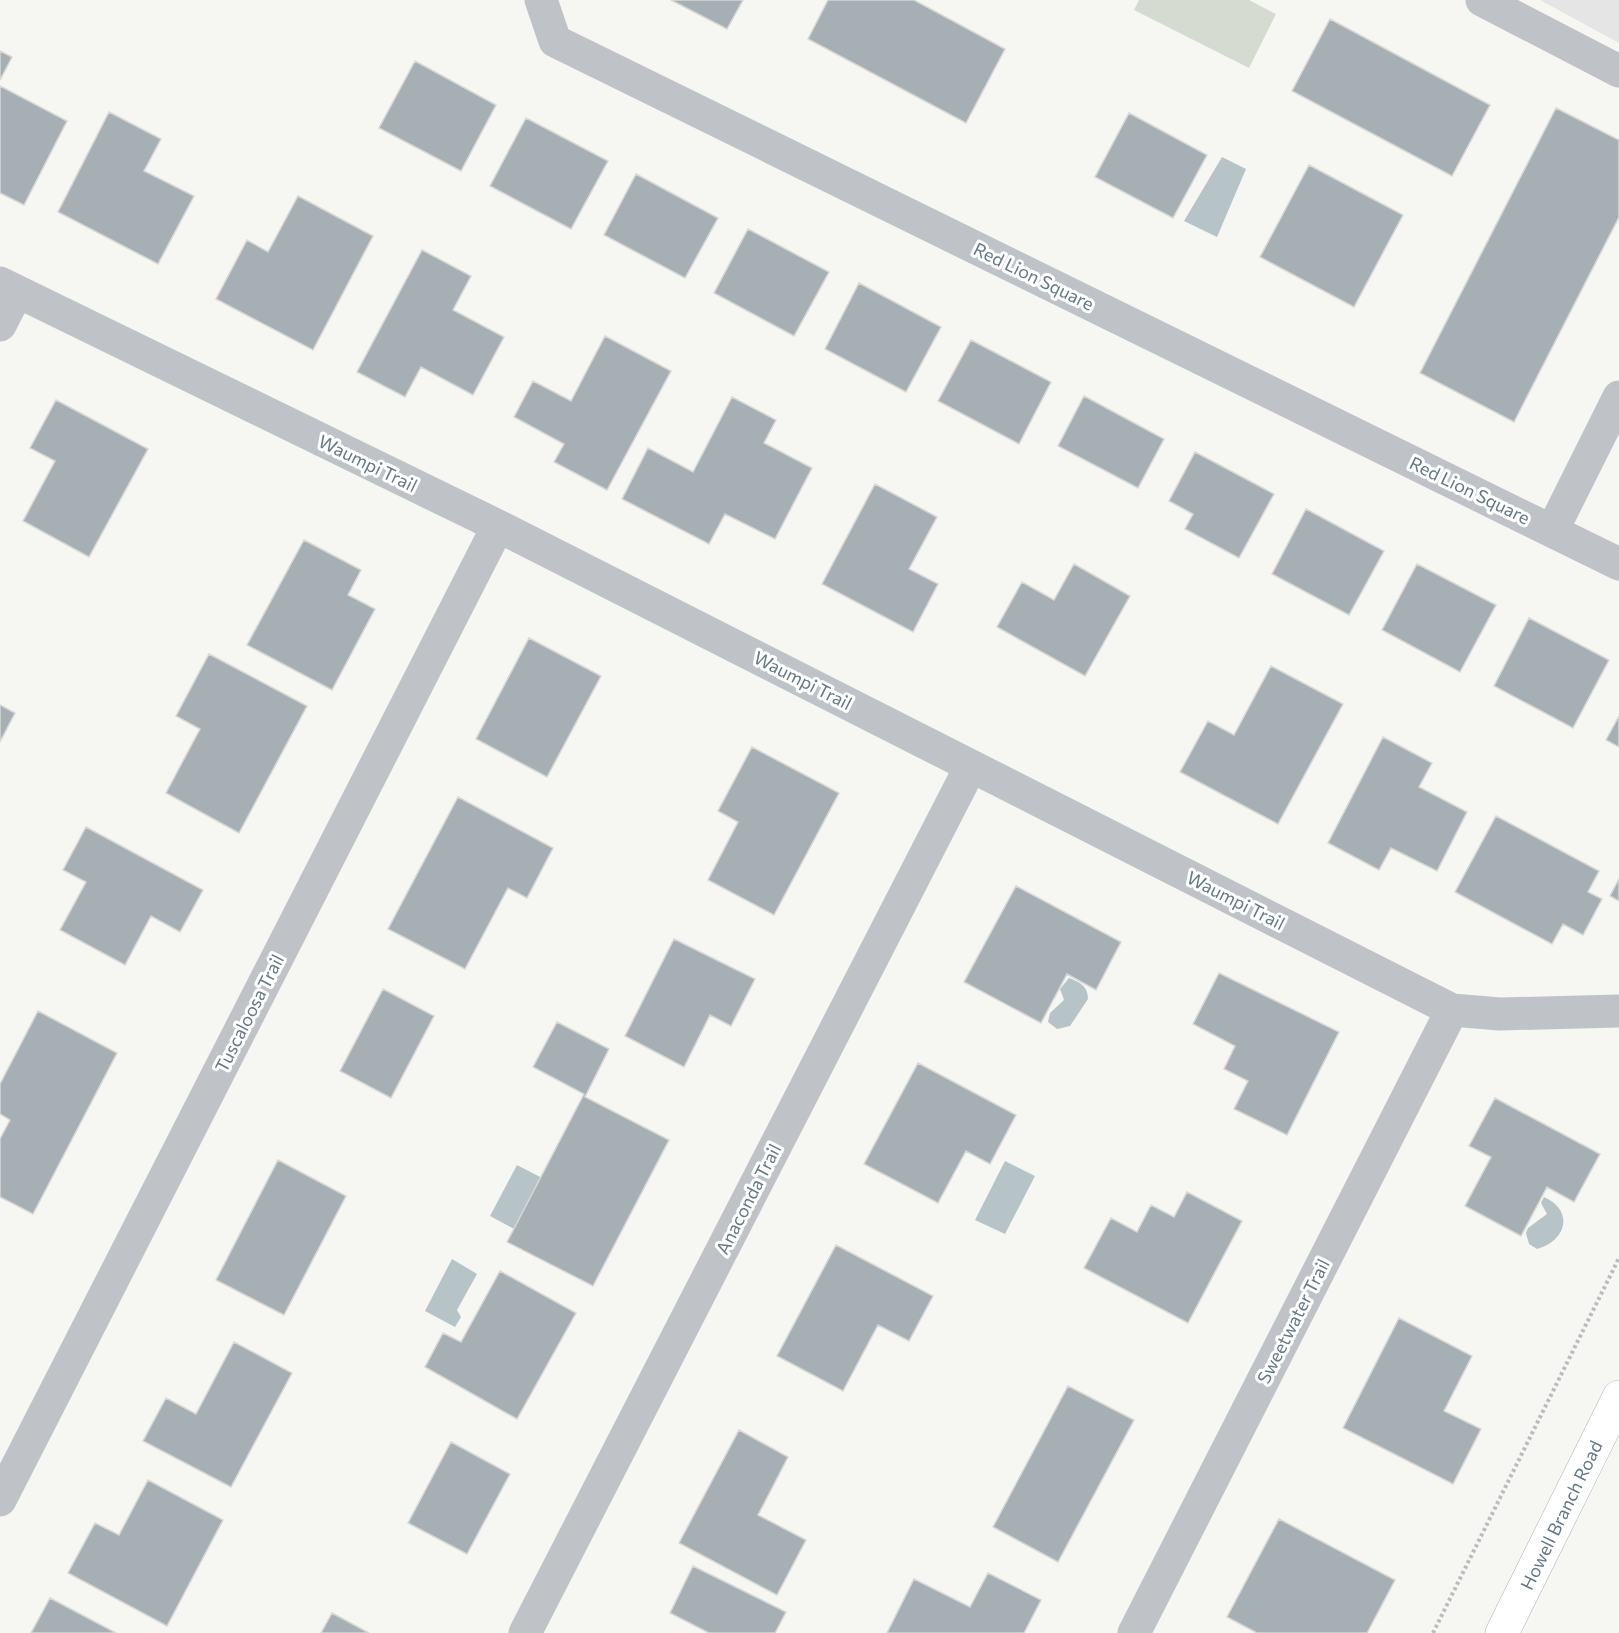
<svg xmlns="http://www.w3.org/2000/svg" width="1619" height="1633" font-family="Commissioner,sans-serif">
<rect width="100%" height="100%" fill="#f6f6f3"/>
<path fill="#e4e5e4" d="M1540,0H1619V43Z"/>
<path fill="#d6dbd2" d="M1139,0H1249L1276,14L1249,68L1134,10Z"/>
<path fill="#b6c4c7" d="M1222,157L1246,169L1217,237L1184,221Z
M1069,978C1080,982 1088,986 1088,999L1070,1026L1057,1029L1048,1022L1050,1013L1064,1000L1060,989Z
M1005,1161L1035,1176L1005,1234L975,1220Z
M517,1165L544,1179L518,1231L490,1216Z
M1544,1197C1575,1211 1566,1241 1537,1249L1529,1244L1526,1233L1528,1228L1547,1214L1541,1203Z
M452,1259L477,1274L457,1310L461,1317L455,1327L425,1311Z"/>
<path fill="#a6afb4" stroke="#d8d7d5" stroke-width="1.5" d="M671,0H743L727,29Z
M828,0H914L1005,49L966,123L808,39Z
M1330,19L1490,105L1452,176L1292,91Z
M0,51L12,57L0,80Z
M415,61L496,105L461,171L379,128Z
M0,86L67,121L24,205L0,193Z
M1556,108L1619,140V217L1514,422L1420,373Z
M109,112L161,139L144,171L194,196L158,264L58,212Z
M1129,113L1207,155L1173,218L1095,177Z
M526,118L608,161L571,229L490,186Z
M1309,165L1403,215L1354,307L1260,257Z
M636,174L718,218L685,278L604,235Z
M298,196L373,236L313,350L216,299L247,240L268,252Z
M748,229L829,272L794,336L714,293Z
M422,250L471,276L453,310L504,337L473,395L421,367L405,397L357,372Z
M859,283L941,327L906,392L825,349Z
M605,336L671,371L607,490L554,462L564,444L514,417L533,381L571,401Z
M971,340L1051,382L1019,444L938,401Z
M1084,396L1164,439L1138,488L1058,446Z
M732,397L776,420L764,443L812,468L775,539L725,514L709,544L622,499L648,448L693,472Z
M56,400L148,449L89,557L23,521L55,461L30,448Z
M1195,452L1274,494L1239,558L1185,529L1193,514L1169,501Z
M875,484L937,517L909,569L938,584L913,632L822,584Z
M1306,509L1384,551L1349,615L1272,574Z
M304,540L361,570L348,595L375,609L332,690L247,645Z
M1074,564L1130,596L1085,676L997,627L1022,582L1054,600Z
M1417,564L1496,605L1460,672L1382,630Z
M1529,618L1609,660L1573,728L1494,686Z
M529,638L601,676L547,777L476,739Z
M209,654L307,706L239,833L166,793L200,729L176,716Z
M1271,666L1343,704L1278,824L1180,772L1208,721L1234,735Z
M0,705L15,713L0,742Z
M1619,716V747L1606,740Z
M1383,737L1432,763L1419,787L1467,812L1437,871L1391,848L1379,870L1328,843Z
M752,747L839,793L774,915L708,880L738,822L718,811Z
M458,797L553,848L527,898L508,888L465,969L388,929Z
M1496,816L1599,871L1588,892L1602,899L1583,935L1563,924L1552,944L1455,892Z
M86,827L203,890L180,932L151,916L125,965L60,930L86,882L63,870Z
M1619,879V901L1610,896Z
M1016,886L1121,942L1096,990L1067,974L1041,1023L964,982Z
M674,939L755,979L731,1026L710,1015L684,1067L625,1036Z
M1219,973L1339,1032L1287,1135L1234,1109L1248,1081L1224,1069L1235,1046L1193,1024Z
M383,989L434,1016L391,1098L340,1071Z
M38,1011L117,1053L33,1214L0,1197V1139L10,1120L0,1114V1084Z
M557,1022L609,1049L585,1097L669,1140L593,1286L507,1242L584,1094L533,1067Z
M918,1063L1016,1115L990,1164L966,1151L938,1203L864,1164Z
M1495,1098L1600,1154L1574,1202L1547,1187L1521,1236L1465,1206L1491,1157L1469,1146Z
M278,1160L346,1196L284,1315L216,1280Z
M1187,1192L1242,1221L1188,1323L1084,1268L1111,1218L1137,1232L1151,1205L1174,1217Z
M836,1245L933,1296L909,1341L878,1325L843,1391L777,1356Z
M500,1271L576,1313L517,1419L425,1367L443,1333L461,1342Z
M1399,1318L1472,1356L1444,1411L1481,1429L1453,1484L1343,1428Z
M234,1342L292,1373L231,1487L143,1441L166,1398L196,1414Z
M1068,1386L1134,1420L1058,1562L993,1527Z
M739,1430L788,1457L758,1515L806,1540L777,1595L679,1543Z
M451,1442L510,1474L467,1554L408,1523Z
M148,1480L223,1520L167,1626L68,1573L95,1523L119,1535Z
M1279,1519L1395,1580L1367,1633H1257L1227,1617Z
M693,1566L786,1612L775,1633H709L670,1613Z
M988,1573L1041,1600L1024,1633H887L914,1579L970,1607Z
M50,1598L116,1633H31Z
M332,1613L369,1633H321Z"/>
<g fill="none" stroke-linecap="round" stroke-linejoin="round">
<defs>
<path id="major" d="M1502,1633L1619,1397"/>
</defs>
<use href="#major" stroke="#b2b7bb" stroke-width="34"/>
<path stroke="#b9bcbe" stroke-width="4" stroke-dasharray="3 3" stroke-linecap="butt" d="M1433,1633L1619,1258"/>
<path stroke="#bfc3c7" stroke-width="33" d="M541,0L555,41L1619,564
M1482,0L1619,71
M0,283L498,526L1452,1010L1500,1014L1619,1011
M0,325L17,292
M1552,531L1619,397
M0,1500L498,526
M525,1633L971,766
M1134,1633L1452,1010"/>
<use href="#major" stroke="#fff" stroke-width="33"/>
</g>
<g text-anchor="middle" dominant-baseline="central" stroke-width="6" stroke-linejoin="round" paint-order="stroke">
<g font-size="18" fill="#657884" stroke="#fff">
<text transform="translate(1034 276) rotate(26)">Red Lion Square</text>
<text transform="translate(368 463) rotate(26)">Waumpi Trail</text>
<text transform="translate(1470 490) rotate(26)">Red Lion Square</text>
<text transform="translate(803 680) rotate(27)">Waumpi Trail</text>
<text transform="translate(1236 900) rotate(27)">Waumpi Trail</text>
<text transform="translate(249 1013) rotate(-63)">Tuscaloosa Trail</text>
<text transform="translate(748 1199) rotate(-63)">Anaconda Trail</text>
<text transform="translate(1293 1321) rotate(-63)">Sweetwater Trail</text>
<text transform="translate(1561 1515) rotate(-64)">Howell Branch Road</text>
</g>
</g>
</svg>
